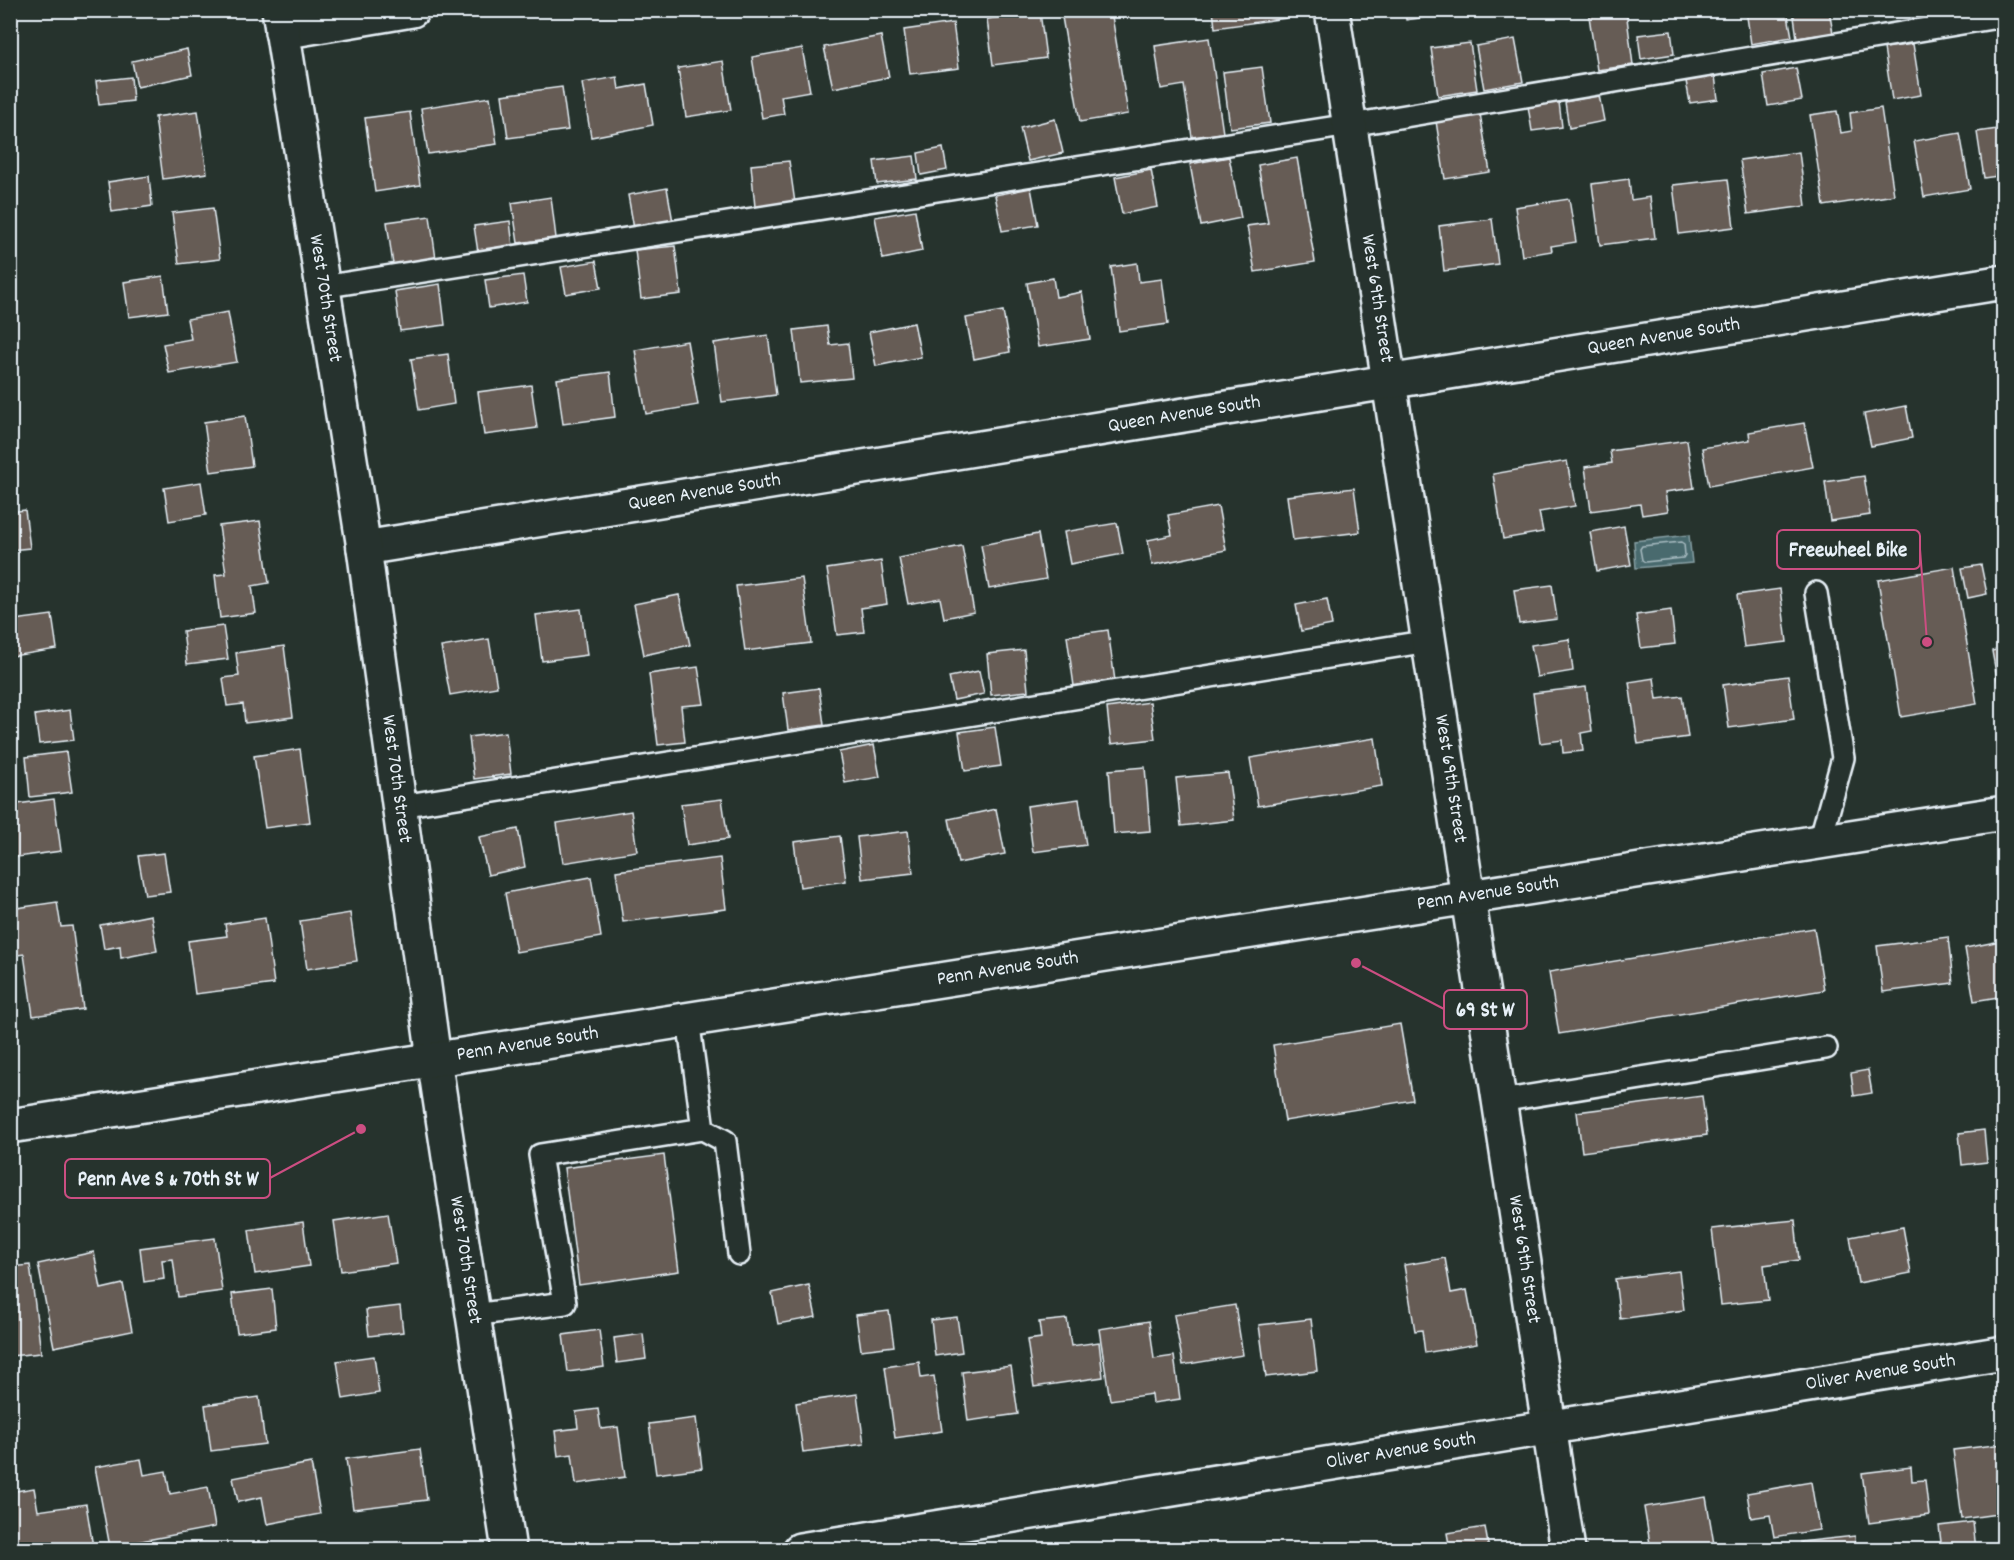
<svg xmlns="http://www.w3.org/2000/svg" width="2014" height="1560" font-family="Dekko,sans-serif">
<rect width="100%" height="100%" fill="#26332d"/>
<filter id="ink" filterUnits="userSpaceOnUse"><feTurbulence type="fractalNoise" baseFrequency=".0167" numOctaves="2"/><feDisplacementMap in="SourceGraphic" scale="12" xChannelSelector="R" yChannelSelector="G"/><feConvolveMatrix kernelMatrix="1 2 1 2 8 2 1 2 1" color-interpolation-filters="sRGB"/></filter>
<g filter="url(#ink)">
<path fill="#486a6e" stroke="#88a0a5" stroke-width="1.5" d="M1689,535L1692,563L1636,568L1634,541Z"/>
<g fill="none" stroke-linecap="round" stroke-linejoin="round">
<path stroke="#a8bbc1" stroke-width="1.5" d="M1681,542L1684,544L1685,555L1683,558L1645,562L1642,560L1640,549L1642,546Z"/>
</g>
<path fill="#665b54" stroke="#e8f1f8" stroke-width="1.5" d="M1066,10H1111L1128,114L1080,122L1061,11Z
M1213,10H1285L1286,18L1215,28Z
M1405,10H1462V12L1406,20Z
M1626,10L1633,65L1597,70L1589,16Z
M1746,10H1787L1792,37L1751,44Z
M1793,10H1829L1833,33L1797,38Z
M1912,10H1948L1949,13L1913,18Z
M1040,12L1046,58L993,65L987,19Z
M953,23L959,68L910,74L904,30Z
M2004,29V66H2003L1998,30Z
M1671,31L1674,54L1641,59L1638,35Z
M881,36L889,77L833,88L824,47Z
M1209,38L1223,133L1192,137L1184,85L1161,89L1155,46Z
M1515,39L1523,82L1484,89L1476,46Z
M1470,43L1477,90L1438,96L1431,48Z
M1913,44L1921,95L1892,100L1884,48Z
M802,48L810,91L781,96L784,114L762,118L752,57Z
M187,49L192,75L137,87L132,61Z
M723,61L731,110L686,117L678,68Z
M1262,67L1270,123L1230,128L1223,72Z
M1796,68L1802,100L1768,106L1763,74Z
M1715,76L1718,99L1690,103L1686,81Z
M131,77L133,101L99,105L96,81Z
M617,77L619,89L646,84L653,125L591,137L582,83Z
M562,87L568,130L508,138L502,95Z
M1599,95L1604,121L1569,128L1565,102Z
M490,97L497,144L428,154L421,108Z
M1559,102L1562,127L1532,131L1528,106Z
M1881,108L1894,195L1824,206L1810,115L1837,111L1841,133L1852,131L1850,113Z
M198,111L207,173L163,179L155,117Z
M410,112L420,185L375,192L365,118Z
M1480,114L1490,172L1445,179L1436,121Z
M1055,119L1063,153L1028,161L1020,128Z
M2004,128V175L1984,178L1977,132Z
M1960,133L1970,189L1924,197L1914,141Z
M943,148L947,170L921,175L918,153Z
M1799,152L1806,206L1748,214L1740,160Z
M914,156L917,179L877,184L874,161Z
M1229,157L1241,218L1201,226L1190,164Z
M1297,158L1315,262L1255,272L1247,226L1268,223L1258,165Z
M789,161L795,203L755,207L751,165Z
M1151,170L1158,207L1122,214L1115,177Z
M149,176L152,206L112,212L108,182Z
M1629,179L1631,200L1650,197L1655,238L1600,245L1592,184Z
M1728,179L1734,227L1679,234L1673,185Z
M667,188L673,222L634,229L628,195Z
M1031,188L1038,225L1002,231L995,195Z
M551,197L556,238L518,243L512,203Z
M1569,199L1576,242L1551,246L1552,251L1522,256L1515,207Z
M213,208L220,259L179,264L172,213Z
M915,210L922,251L883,259L875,217Z
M430,216L436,259L393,265L387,222Z
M1492,219L1498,264L1444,271L1439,226Z
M510,221L513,247L478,252L474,226Z
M675,246L681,294L641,299L635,250Z
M596,261L601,288L566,294L561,267Z
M1137,263L1139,282L1162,279L1168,324L1119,331L1111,267Z
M523,275L527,302L489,308L485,280Z
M163,276L168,312L129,317L124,282Z
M1053,278L1056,297L1082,292L1090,339L1038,347L1027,283Z
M440,284L445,325L400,331L395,291Z
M1003,311L1010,352L974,359L966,318Z
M228,312L237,362L169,373L163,344L191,339L187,319Z
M914,323L921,357L876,366L869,332Z
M827,326L830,345L848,343L852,378L800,383L794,330Z
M768,335L776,395L722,402L714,343Z
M687,341L698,405L646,414L635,350Z
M448,354L454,404L419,410L411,359Z
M610,372L615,417L563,424L557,379Z
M531,385L537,428L484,435L478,392Z
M1906,406L1912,438L1871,446L1864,414Z
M245,416L252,466L211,472L204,422Z
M1804,423L1813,467L1709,486L1702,448L1750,440L1749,432Z
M1687,440L1694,488L1665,492L1668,511L1642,515L1640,504L1591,511L1585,467L1612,463L1610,451Z
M1567,461L1575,506L1539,512L1543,532L1503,539L1493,474Z
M1864,476L1870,515L1830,521L1825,482Z
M201,482L206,515L169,521L164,488Z
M1354,488L1360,532L1293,540L1287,496Z
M1218,506L1226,550L1152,565L1148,540L1172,535L1168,515Z
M25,510L30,548L10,550V512Z
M260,521L269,583L252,586L256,613L220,618L215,575L226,574L219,526Z
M1117,523L1123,554L1070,564L1064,532Z
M1624,526L1631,565L1597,571L1590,532Z
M1038,534L1046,579L989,589L981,545Z
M962,546L974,612L944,618L940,598L908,604L899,558Z
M881,561L887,604L861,608L864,632L837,635L827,569Z
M1981,565L1987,594L1968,598L1962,568Z
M1954,567L1977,704L1901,717L1878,580Z
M802,578L811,643L745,651L736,586Z
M1552,585L1557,619L1519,624L1514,590Z
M1780,589L1787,642L1744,647L1737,595Z
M10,593L15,620L52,615L57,649L13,656L10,638Z
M679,595L690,645L644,655L634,604Z
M1327,599L1332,625L1301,631L1296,605Z
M581,609L587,655L542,661L536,615Z
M1671,610L1675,644L1641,648L1636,615Z
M223,626L228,659L187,664L183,631Z
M1108,630L1115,681L1074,686L1067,636Z
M489,639L497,687L450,695L441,647Z
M1569,639L1573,671L1537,677L1531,645Z
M284,646L293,717L245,723L243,704L227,706L223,678L239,676L236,653Z
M2004,648V688L1999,689L1992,651Z
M1024,650L1028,691L991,695L987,654Z
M698,667L704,704L681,706L685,742L658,745L649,674Z
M979,671L984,694L954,700L949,677Z
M1788,676L1794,719L1729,728L1723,685Z
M1654,678L1657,699L1682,696L1688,737L1638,744L1629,682Z
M1586,687L1592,731L1581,733L1583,751L1563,753L1562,740L1540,743L1533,693Z
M819,688L824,725L788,730L783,693Z
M10,692H14L16,726H10Z
M1150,702L1155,739L1111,744L1107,708Z
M70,710L74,740L39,744L35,715Z
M995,727L1001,766L965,771L959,732Z
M506,732L511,774L474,779L469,737Z
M1375,738L1382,786L1258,806L1250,758Z
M874,745L880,777L845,783L839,752Z
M300,749L310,822L265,828L254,756Z
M66,752L72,792L30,797L26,757Z
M1145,767L1150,831L1114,834L1109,770Z
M1228,773L1234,820L1181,826L1176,778Z
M54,799L61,851L10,858V805Z
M722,799L728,839L687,845L681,804Z
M1079,799L1086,845L1033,852L1027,806Z
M996,809L1005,854L958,863L949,819Z
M631,811L637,851L563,863L557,823Z
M518,829L525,867L488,875L479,837Z
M908,831L913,873L862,879L857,837Z
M840,836L846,881L800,887L794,842Z
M164,853L170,892L145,895L138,856Z
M720,858L726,909L623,922L616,871Z
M591,877L601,937L516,952L505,893Z
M57,902L61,927L72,926L83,1009L33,1016L24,954L10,956V909Z
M350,913L357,961L307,969L300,921Z
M151,915L157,951L121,958L120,946L104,949L100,925Z
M265,918L274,984L195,994L188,941L227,936L225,924Z
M1814,928L1824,990L1559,1034L1549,972Z
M1948,937L1953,983L1883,992L1877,946Z
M2001,941L2004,957V996L1974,1001L1965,948Z
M1400,1024L1413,1100L1285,1121L1273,1045Z
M1868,1070L1872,1093L1854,1096L1851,1073Z
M1702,1096L1707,1135L1582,1152L1577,1112Z
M1984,1130L1987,1162L1962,1165L1959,1133Z
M664,1155L679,1271L579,1285L564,1168Z
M388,1213L396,1263L341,1271L334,1221Z
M1795,1220L1799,1260L1764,1265L1768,1300L1721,1305L1712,1229Z
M303,1222L309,1266L255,1274L249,1230Z
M1903,1227L1911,1273L1858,1283L1850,1237Z
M215,1238L222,1291L178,1297L173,1259L162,1260L164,1279L144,1282L140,1248Z
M94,1252L101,1289L123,1284L132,1331L54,1347L38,1264Z
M1445,1258L1451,1293L1467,1290L1477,1344L1425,1353L1422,1330L1415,1331L1404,1265Z
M30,1265L41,1353L10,1356V1267Z
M1679,1271L1684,1310L1620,1319L1615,1279Z
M809,1285L816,1317L778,1324L772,1293Z
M272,1289L276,1328L237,1333L232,1294Z
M1235,1305L1243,1355L1183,1365L1174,1315Z
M400,1306L403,1332L369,1336L366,1310Z
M889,1311L894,1346L861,1350L856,1315Z
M957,1317L962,1352L935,1356L931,1320Z
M1067,1319L1071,1346L1099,1342L1103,1377L1034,1387L1027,1340L1041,1338L1039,1322Z
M1311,1319L1317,1371L1266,1377L1259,1325Z
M1149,1321L1154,1359L1174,1356L1180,1399L1153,1403L1152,1394L1110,1400L1099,1329Z
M599,1330L604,1367L568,1372L563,1335Z
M643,1334L646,1359L617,1363L614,1338Z
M374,1356L379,1393L343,1399L337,1361Z
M919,1362L921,1378L934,1376L942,1431L895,1438L885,1367Z
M1011,1366L1018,1414L968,1421L962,1372Z
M857,1394L864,1444L803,1452L796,1403Z
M259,1397L265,1444L211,1451L205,1405Z
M598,1409L601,1429L618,1427L625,1477L576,1484L572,1454L558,1456L555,1431L578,1428L576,1412Z
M696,1418L702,1468L656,1474L649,1424Z
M2003,1444L2004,1513L1962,1519L1953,1450Z
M420,1449L427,1500L353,1509L346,1459Z
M141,1459L144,1475L166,1471L170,1494L208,1487L215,1527L110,1547L95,1467Z
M311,1463L320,1514L267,1524L262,1497L238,1502L233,1478Z
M1911,1467L1912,1481L1925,1480L1929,1515L1869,1523L1862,1473Z
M1811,1482L1819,1530L1774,1537L1770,1515L1751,1518L1747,1493Z
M34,1488L38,1511L86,1504L93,1547L80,1550H10V1492Z
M1706,1497L1715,1550H1651L1644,1507Z
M1973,1522L1976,1550H1942L1939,1526Z
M1485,1527L1489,1550H1423L1449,1544L1447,1533Z
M1855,1536L1856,1550H1802L1801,1542Z"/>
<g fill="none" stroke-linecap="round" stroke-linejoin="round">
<defs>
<path id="service" d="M322,287L1375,121L2004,16
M1816,593L1843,758L1820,841
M401,806L1429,641
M1500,1101L1826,1048
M703,1129L725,1141L739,1254
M473,1315L565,1303L540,1155L703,1129L688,1019"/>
<g id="minor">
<path id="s1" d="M1332,10L1568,1550"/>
<path d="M282,32L412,10"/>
<path id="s2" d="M364,548L2004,282"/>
<path id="s3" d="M800,1550L2004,1353"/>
</g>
<g id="tertiary">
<path id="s4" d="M279,10L364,548L434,1059L509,1550"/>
</g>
<g id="secondary">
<path id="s5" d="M10,1126L2004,813"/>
</g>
</defs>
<use href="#service" stroke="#e8f1f8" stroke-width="26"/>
<use href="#minor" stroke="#e8f1f8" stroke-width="38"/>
<use href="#tertiary" stroke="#e8f1f8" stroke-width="38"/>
<use href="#secondary" stroke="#e8f1f8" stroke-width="38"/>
<use href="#service" stroke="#26332d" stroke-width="21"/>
<use href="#minor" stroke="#26332d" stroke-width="33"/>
<use href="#tertiary" stroke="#26332d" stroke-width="33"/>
<use href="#secondary" stroke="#26332d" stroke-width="33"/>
</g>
</g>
<g text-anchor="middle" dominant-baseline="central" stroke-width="4.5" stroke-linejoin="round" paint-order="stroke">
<g font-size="20" fill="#e8f1f8" stroke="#26332d">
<text stroke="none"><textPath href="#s4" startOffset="292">West 70th Street</textPath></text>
<text stroke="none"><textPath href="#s1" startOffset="292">West 69th Street</textPath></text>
<text stroke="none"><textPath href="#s2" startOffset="1317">Queen Avenue South</textPath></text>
<text stroke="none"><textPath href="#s2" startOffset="831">Queen Avenue South</textPath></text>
<text stroke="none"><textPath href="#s2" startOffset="345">Queen Avenue South</textPath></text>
<text stroke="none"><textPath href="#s4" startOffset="778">West 70th Street</textPath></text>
<text stroke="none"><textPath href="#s1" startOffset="778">West 69th Street</textPath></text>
<text stroke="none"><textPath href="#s5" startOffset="1496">Penn Avenue South</textPath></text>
<text stroke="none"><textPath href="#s5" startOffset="1010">Penn Avenue South</textPath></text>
<text stroke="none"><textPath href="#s5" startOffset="524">Penn Avenue South</textPath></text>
<text stroke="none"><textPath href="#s1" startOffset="1264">West 69th Street</textPath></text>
<text stroke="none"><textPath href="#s4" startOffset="1264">West 70th Street</textPath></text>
<text stroke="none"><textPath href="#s3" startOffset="1095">Oliver Avenue South</textPath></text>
<text stroke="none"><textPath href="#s3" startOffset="609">Oliver Avenue South</textPath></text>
</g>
</g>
<path fill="none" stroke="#cc4e82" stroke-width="2" d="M1927 642L1920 549M1356 963L1444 1009M361 1129L270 1178"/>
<g fill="#cc4e82" stroke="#26332d" stroke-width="2">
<circle cx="1927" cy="642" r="6"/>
<circle cx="1356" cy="963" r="6"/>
<circle cx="361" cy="1129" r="6"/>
</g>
<g fill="#26332d" stroke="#cc4e82" stroke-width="2">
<rect x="1777" y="530" width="143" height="39" rx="6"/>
<rect x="1444" y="990" width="83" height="39" rx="6"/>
<rect x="65" y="1159" width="205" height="39" rx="6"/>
</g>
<g font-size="21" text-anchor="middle" font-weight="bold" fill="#e8f1f8">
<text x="1848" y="556">Freewheel Bike</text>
<text x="1485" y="1016">69 St W</text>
<text x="168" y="1185">Penn Ave S &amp; 70th St W</text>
</g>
<rect width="2014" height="1560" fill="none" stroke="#26332d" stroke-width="36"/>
<rect x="18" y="18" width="1978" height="1524" fill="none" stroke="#e8f1f8" stroke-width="2" filter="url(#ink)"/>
</svg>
